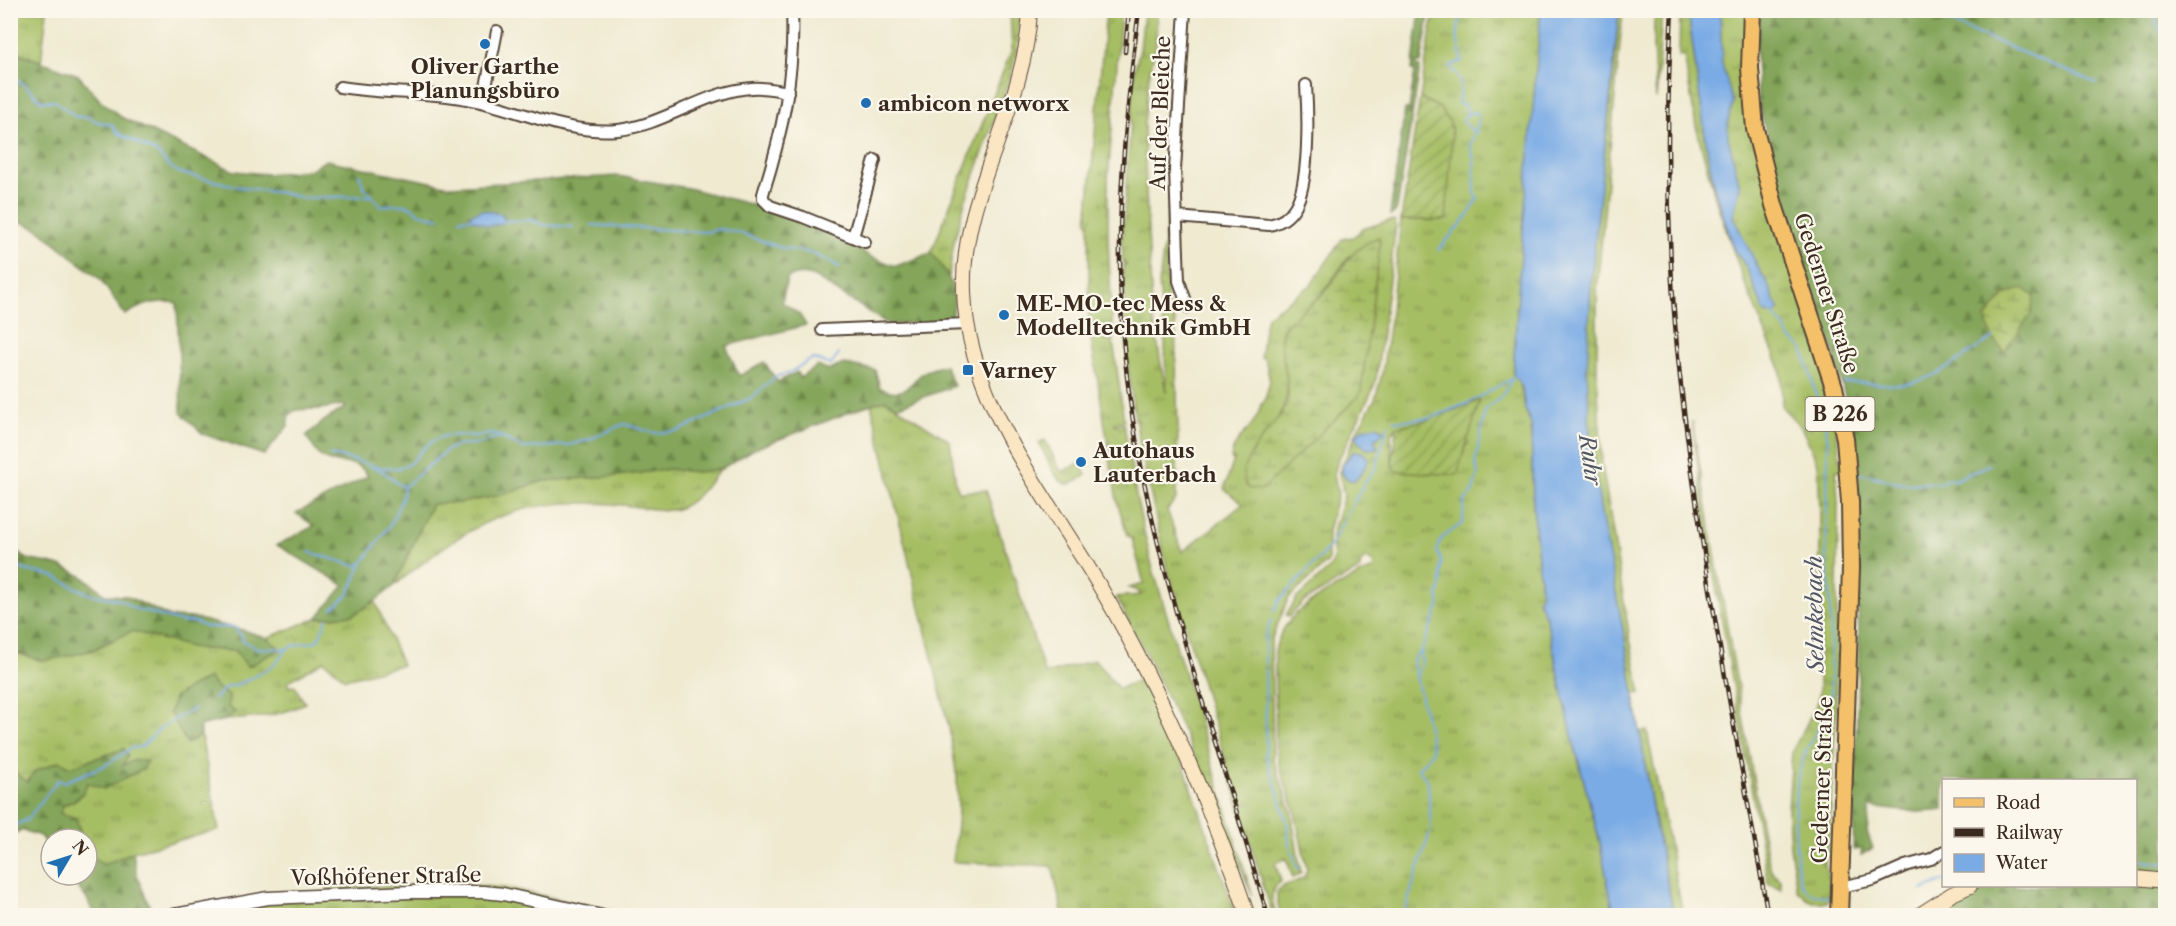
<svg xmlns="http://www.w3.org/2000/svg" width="2176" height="926" font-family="'Libre Caslon Text',serif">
<defs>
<pattern id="grass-tufts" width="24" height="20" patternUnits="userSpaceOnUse" patternTransform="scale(1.5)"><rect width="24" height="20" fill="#a6be64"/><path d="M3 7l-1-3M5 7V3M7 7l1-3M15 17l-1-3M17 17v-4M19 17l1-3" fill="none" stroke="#889b52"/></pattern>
<pattern id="forest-firs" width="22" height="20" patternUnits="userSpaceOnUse" patternTransform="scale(1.5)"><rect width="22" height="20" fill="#84a55a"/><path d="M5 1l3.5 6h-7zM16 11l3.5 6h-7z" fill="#6d874a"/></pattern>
<pattern id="wetland-marsh" width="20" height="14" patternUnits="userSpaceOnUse" patternTransform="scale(1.5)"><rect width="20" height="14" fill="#a6be64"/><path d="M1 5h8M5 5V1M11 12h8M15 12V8" fill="none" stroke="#889b52"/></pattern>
<pattern id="garden-furrows" width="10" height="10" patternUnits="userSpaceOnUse" patternTransform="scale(1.5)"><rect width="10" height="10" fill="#a6be64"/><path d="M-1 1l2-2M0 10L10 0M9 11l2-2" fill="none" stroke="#889b52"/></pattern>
</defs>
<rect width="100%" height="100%" fill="#fbf7ec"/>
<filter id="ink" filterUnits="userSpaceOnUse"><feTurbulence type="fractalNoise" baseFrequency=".0167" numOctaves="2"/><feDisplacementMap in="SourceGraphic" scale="12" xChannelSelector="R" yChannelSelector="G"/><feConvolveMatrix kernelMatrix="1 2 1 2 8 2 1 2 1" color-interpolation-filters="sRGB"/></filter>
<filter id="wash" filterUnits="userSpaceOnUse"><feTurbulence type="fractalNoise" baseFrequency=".008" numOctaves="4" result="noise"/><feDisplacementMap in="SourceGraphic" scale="24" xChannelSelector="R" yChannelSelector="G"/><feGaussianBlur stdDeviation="1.35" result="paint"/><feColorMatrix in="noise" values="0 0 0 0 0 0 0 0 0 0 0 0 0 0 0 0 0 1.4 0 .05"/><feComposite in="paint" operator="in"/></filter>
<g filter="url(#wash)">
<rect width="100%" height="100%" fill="#f0ead1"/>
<path fill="url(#grass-tufts)" stroke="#707441" stroke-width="1.5" fill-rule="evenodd" d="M10,11H47L41,62L11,50Z
M1010,11H1019L1018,43L1011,74L965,202L954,241L949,276L931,253L1012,49Z
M1106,11H1121L1108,180V241L1113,337L1106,338V341L1113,340L1124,421L1115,423V425L1124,424L1137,501L1152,566L1252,895L1185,735L1150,662L1116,597L1141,595L1138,591L1129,588L1144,584L1132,538L1127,535L1117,501L1089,327V222H1087Z
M1144,11H1157L1156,44L1149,77L1144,124L1146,192L1152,310L1166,393L1165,343L1159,284L1171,188L1172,255L1166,260L1168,314L1174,311L1175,321L1178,430L1176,499L1167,510L1182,552L1243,504L1224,489L1234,460L1231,459C1233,436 1258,427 1261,404L1264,403L1270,381L1265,359L1261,357L1263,335L1267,316L1311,285L1342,239L1353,237L1363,229L1391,220L1395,221L1396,225L1376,380L1372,391L1338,461L1334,474L1338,493L1328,531V562L1288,599L1271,641L1273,759L1291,811L1301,873L1293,878L1286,858L1275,863L1281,881C1268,892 1272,900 1276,915H1273L1264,888L1164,557L1137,430L1136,423H1138V419L1135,420L1128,368L1123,269L1124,265H1126L1125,262H1123L1122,240L1135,68L1140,50ZM1350,255L1267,485L1279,415C1294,392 1285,363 1281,337L1283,328L1321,295Z
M1434,11H1541L1517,317L1519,380L1525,409L1531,424L1533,502L1541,592L1538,600L1546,617L1574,744L1599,838L1614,915H1281C1271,883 1279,890 1304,878L1307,869L1294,809L1279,765L1276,746L1275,652C1281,610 1329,592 1363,573L1372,570L1374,567L1372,561L1364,558L1360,565V569L1303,602L1289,617L1286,615L1297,598L1329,569L1334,560L1332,535L1344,496L1339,472L1359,427L1375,399L1382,374L1390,320L1401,220H1446L1445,117L1440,108L1420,98ZM1479,400L1396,471L1392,466L1391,433L1397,427L1428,420Z
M1619,11H1623L1597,288V373L1602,464L1630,640L1641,693L1634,694C1616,588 1588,481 1587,372C1586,251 1611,131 1619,11Z
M1655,11H1662L1656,99L1653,44Z
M1680,11H1688L1707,149L1714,187L1734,249L1746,266L1765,313H1767L1735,243L1691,11H1747L1746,69L1831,402L1842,470L1836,471L1838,500L1836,710L1830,825L1825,863L1831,897L1827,902H1814L1807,899L1797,890L1790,847L1788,810L1792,752L1819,700L1820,510L1818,464L1805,435L1798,424L1782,407L1781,371L1742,276L1716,201L1696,126L1684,56L1679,57Z
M886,400L950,441L956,485L960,492L986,490L1045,674L1095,660L1119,689L1143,678L1180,755L1236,915H1063L1052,866L953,862L958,814L957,777L949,728L871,404Z
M1692,421L1763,834L1771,871L1780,879L1781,889L1768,883L1709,547Z
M1045,440L1061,472L1080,463L1086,475C1081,478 1075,483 1069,484C1056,486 1045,453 1039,443Z
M669,469L697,472L721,469C708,483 695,503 677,509C666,513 636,506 623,505C588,502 553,501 518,511C471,523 431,556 394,586L431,504L465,502L502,495L543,481L616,476Z
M375,601L402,665L345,679L324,661L287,682L289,687L294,685L305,703C280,717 252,718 225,720L235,712L228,707L229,695L216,687L209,678L190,687L174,698L170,713L187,743L201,735L219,830L133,852L103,865L87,852V839H82L76,818L60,813L64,805L78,799L87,783L123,778L143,769L122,766L124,749L70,767L60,761L35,771L27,783L11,769L10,651L43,661L90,651L132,631L194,648L235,651L279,650L267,638L317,618L353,615Z
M1647,731L1683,915H1674L1653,814L1640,732Z
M462,884L513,889L631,915H614L553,900L328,890L326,885L338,887Z
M476,895L586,916H191L251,903Z"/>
<path fill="url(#forest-firs)" stroke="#60683c" stroke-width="1.5" d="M1420,11H1430L1421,63H1416L1417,67H1420L1397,208L1396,212L1390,215L1405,109H1409L1415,71L1412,70Z
M1760,11H2165V876L2136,873V780H1944L1943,810C1919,814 1894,810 1870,807L1867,832L1873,848L1861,855L1862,849L1853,850L1859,644L1855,436L1832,346L1805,268L1783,196L1758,102L1756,54Z
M10,50L78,75L99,99L121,117L234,171L267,174L310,170L326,160L450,186L618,176L688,188L749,204L813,226L840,238L871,257L896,266L931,253C948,272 964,298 947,322L888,324L816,278C805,273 799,273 787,278L782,302L799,314L806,325L726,346L739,376L764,362L778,382L797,372L800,378L817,366L828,370L844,364L875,370L880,388C908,399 907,383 926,371C932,368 939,367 945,365L954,386L897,407L886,400L871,404L754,449L721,469L697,472L669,469L616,476L543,481L502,495L465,502L432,504L394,586L375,601L353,615L317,618L344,585L277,545L314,526L296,513L368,476C355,455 336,469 320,456C315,451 310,442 306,436L325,420L346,407L344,405C335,406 325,409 315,409C303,410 286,406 288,426L264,455L203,434L181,413L177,303C156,300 143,304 125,315L101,280L38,229L11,218Z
M11,544C28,566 33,558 57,565C77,572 90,580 105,595L126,596L170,617L194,618L246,631L267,638L280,649L248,667L235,651L194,648L132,631L90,651L43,661L11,651Z
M209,678L216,687L229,696L228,707L235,712L225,720L199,726L201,735L187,744L170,713L174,698L190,687Z
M124,749L128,756L123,765L135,760L147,761L143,769L104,789L87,783C83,797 76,800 63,805L60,813L76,818L82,839H51V851L40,836L22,830L11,835V769L27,782L35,771L60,761L70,767Z
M87,852L103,865L133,852L137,876L152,912L135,915H94L87,899L68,875H87Z
M2136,881L2165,883V915L1930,916L1946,905L1988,886H2136Z"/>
<path fill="url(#wetland-marsh)" stroke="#707441" stroke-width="1.5" d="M1379,237L1380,244L1361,391L1357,398L1267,485L1261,490L1248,488C1229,464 1277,427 1286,405C1294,384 1274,343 1284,328C1292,316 1311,306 1322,295C1343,271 1347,250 1379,237Z
M2023,288L2034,296L2031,314L2004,352L1993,338L1985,319L2005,295Z"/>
<path fill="url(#garden-furrows)" stroke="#707441" stroke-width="1.5" d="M1420,98L1440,108L1445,117L1450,121L1452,137L1446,220H1401Z
M1480,400L1457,475L1396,471L1392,466L1396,427L1428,420Z"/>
<path fill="#7aabe5" stroke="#5a6a82" stroke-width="1.5" d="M1541,11H1619L1591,282L1587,371L1590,435L1601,513L1627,651L1653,814L1674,915H1614L1599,838L1574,744L1546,617L1538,600L1541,592L1533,502L1531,424L1525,409L1522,387L1513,374L1519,279Z
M1688,11H1720L1722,64L1733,103L1728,121V137L1740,187L1733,217L1761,273C1772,285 1769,297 1780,310L1773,314L1765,313L1746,266L1734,249L1714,187L1707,149Z
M483,210L501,214L504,218L502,224L488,226L470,218L471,214Z
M1377,426L1384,431L1382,434L1374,439L1378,448L1367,449L1358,441L1356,435L1362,429Z
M1354,451L1362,452L1369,459C1363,471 1354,493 1341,471L1343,464Z"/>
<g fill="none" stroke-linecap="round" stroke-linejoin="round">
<path stroke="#7aabe5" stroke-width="2" d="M1920,10L2096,83
M2150,10L2166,42
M10,73C20,83 33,90 41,101H55L76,117H89L95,121L112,125L118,133L157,153L168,165L180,173L240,187L289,194L302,198L371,196
M1469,114L1475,112L1479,115L1476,132
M359,174L364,187L381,206C390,205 402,203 411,207C414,209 417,212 420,213C425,216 433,215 439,218
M460,219L472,218
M502,221L532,220L544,225L573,227
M592,225L706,232L720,229L740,233L782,248L811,253L840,267
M1438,250L1468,216L1478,198L1475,193L1474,160L1470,145L1475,133L1464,123L1463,119L1468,114L1464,105H1460L1458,102C1463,83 1461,80 1450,66L1462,61L1457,37L1461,10
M1773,314L1785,328L1790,338L1803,349L1825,425L1828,441L1826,555L1830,589L1831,698C1826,720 1812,736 1804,756C1800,767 1797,780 1796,792C1794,807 1795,877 1803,887C1811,897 1822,894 1832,899
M1844,383C1866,381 1883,386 1904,384C1936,381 1965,354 1993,338
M1394,421L1431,418L1470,402L1511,379
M329,455C348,458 369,463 385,473C392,477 397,485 404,487
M370,466C380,467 393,470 402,467C412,465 416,456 423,449C441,432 452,435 474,436C485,436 491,431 501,437
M1861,474C1874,475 1885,480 1898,483C1911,486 1928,480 1940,484L1946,479L1955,480L1989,465
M309,552L356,566L363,562
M10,562L15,566L25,570L53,576L89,594L121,600L133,608L182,622H195L206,627H234L241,635L243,641L256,648L287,649
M333,608L348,595L363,562L390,525L402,499L404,487L447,450L455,446L483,443L490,439L501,437L523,448L568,445L588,440L624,424L654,433L678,431L751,398L777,376L789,373L810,360L814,359L831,365L839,354
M1274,611L1279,601L1331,545L1362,487L1376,467L1388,425
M1271,620L1265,638L1266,756L1283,808L1288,828L1289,845L1298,869
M1416,676L1413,660L1420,652
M214,699L226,687C235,688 270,669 277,662C282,657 284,650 290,647C298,643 309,644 318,640L327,619
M10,827L27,820L58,780L64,782L106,765L131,748L141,747L162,727L194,708
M2136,860L2166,864
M1922,890L1944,881
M1403,916L1431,829L1428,781L1418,769L1432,752L1430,736L1416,676L1422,667L1421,651L1440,604L1438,595L1441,586V560L1437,551L1438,545L1443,537L1463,523L1464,502L1473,491L1478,473L1475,463L1485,411C1489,405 1494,404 1499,399C1507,392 1508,380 1517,375"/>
</g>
</g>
<g filter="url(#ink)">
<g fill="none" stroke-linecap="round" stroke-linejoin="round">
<defs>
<path id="minor" d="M792,10C795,74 782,134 763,194V199L770,206L803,217L865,242
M1185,10L1175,170L1179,281L1188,307
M340,87C382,94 425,91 467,99C518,108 564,135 618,130C665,125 704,91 752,88C764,87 776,90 788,92
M483,102L497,31
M1177,217L1269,225C1280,223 1289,217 1295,207C1310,183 1308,114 1306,85
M853,237L875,160
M822,330L967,324
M1840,887L1873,880L1905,866L1931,859L1944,851"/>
<path id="tertiary" d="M169,916L268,898L410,892H484L503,894L602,916"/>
<path id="secondary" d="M1030,10C1026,109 960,193 964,292C967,380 1018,457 1064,529C1087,564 1108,599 1127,635C1176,725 1215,819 1248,916
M2136,878L2166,881
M1918,916L1952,894L1970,886"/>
<path id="primary" d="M1752,10L1750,68L1755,129L1774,205L1834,387L1845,439L1850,502L1851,568L1839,916"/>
</defs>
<use href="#minor" stroke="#564739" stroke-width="14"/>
<use href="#tertiary" stroke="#564739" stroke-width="15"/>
<use href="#secondary" stroke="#564739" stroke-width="16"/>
<use href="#primary" stroke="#564739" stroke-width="20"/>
<use href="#minor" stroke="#fff" stroke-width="10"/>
<use href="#tertiary" stroke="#fff" stroke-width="12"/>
<use href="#secondary" stroke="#fbe6c3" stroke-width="14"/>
<use href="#primary" stroke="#f4c16a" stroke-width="16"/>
<defs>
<path id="rail" d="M1139,10C1123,134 1112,251 1127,377C1140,490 1171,598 1204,707C1226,776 1247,846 1268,916
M1672,10C1665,132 1667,256 1680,377C1700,558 1737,737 1768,916
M1125,52L1129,10"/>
</defs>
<use href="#rail" stroke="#3b2a1e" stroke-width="4.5"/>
<use href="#rail" stroke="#fbf7ec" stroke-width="2" stroke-dasharray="7" stroke-linecap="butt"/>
</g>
</g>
<g fill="#1f6fb2" stroke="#fbf7ec" stroke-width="2">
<circle cx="485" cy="44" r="6"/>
<circle cx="866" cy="103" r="6"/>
<circle cx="1004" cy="315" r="6"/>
<rect x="962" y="364" width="12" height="12" rx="3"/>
<circle cx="1081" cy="462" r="6"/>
</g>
<g text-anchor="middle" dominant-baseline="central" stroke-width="4.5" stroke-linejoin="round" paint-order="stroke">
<rect fill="#fbf7ec" stroke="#75685c" stroke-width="1.5" x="1805.5" y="397" width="69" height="34" rx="4.5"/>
<g font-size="20" font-weight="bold" fill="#3b2a1e">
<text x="1840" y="414">B 226</text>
</g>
<g font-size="21" font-weight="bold" fill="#3b2a1e" stroke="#fbf7ec" text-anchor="start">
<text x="485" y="66" text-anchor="middle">Oliver Garthe<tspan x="485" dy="24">Planungsbüro</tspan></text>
<text x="878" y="103">ambicon networx</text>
<text x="1016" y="303">ME-MO-tec Mess &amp;<tspan x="1016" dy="24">Modelltechnik GmbH</tspan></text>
<text x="980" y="370">Varney</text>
<text x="1093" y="450">Autohaus<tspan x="1093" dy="24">Lauterbach</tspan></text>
</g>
<g font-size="21" fill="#3b2a1e" stroke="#fbf7ec">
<text transform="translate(1160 113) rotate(-88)">Auf der Bleiche</text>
<text transform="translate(1827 293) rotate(72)">Gederner Straße</text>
<text transform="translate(1822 780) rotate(-88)">Gederner Straße</text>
<text transform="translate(386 876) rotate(-1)">Voßhöfener Straße</text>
</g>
<g font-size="22" font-style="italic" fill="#515764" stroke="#fbf7ec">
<text transform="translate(1590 460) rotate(82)">Ruhr</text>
<text transform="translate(1815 614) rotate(-91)">Selmkebach</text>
</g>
</g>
<rect width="2176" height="926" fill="none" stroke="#fbf7ec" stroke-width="36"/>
<rect x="1942" y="779" width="195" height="108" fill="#fbf7ec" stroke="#aea59a" stroke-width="1.5"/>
<rect x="1954" y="798" width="30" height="9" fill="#f4c16a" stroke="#aea59a" stroke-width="1.5"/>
<text x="1996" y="809" font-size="18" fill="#3b2a1e">Road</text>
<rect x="1954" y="828" width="30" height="9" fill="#3b2a1e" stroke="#aea59a" stroke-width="1.5"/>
<text x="1996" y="839" font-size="18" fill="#3b2a1e">Railway</text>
<rect x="1954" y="854" width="30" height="18" fill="#7aabe5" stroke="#aea59a" stroke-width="1.5"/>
<text x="1996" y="869" font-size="18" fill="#3b2a1e">Water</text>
<g transform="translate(69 857) rotate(51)"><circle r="28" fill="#fbf7ec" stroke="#aea59a" stroke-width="1.5"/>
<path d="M0-4.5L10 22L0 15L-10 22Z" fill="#1f6fb2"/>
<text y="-9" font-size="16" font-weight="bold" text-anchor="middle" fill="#3b2a1e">N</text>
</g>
</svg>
